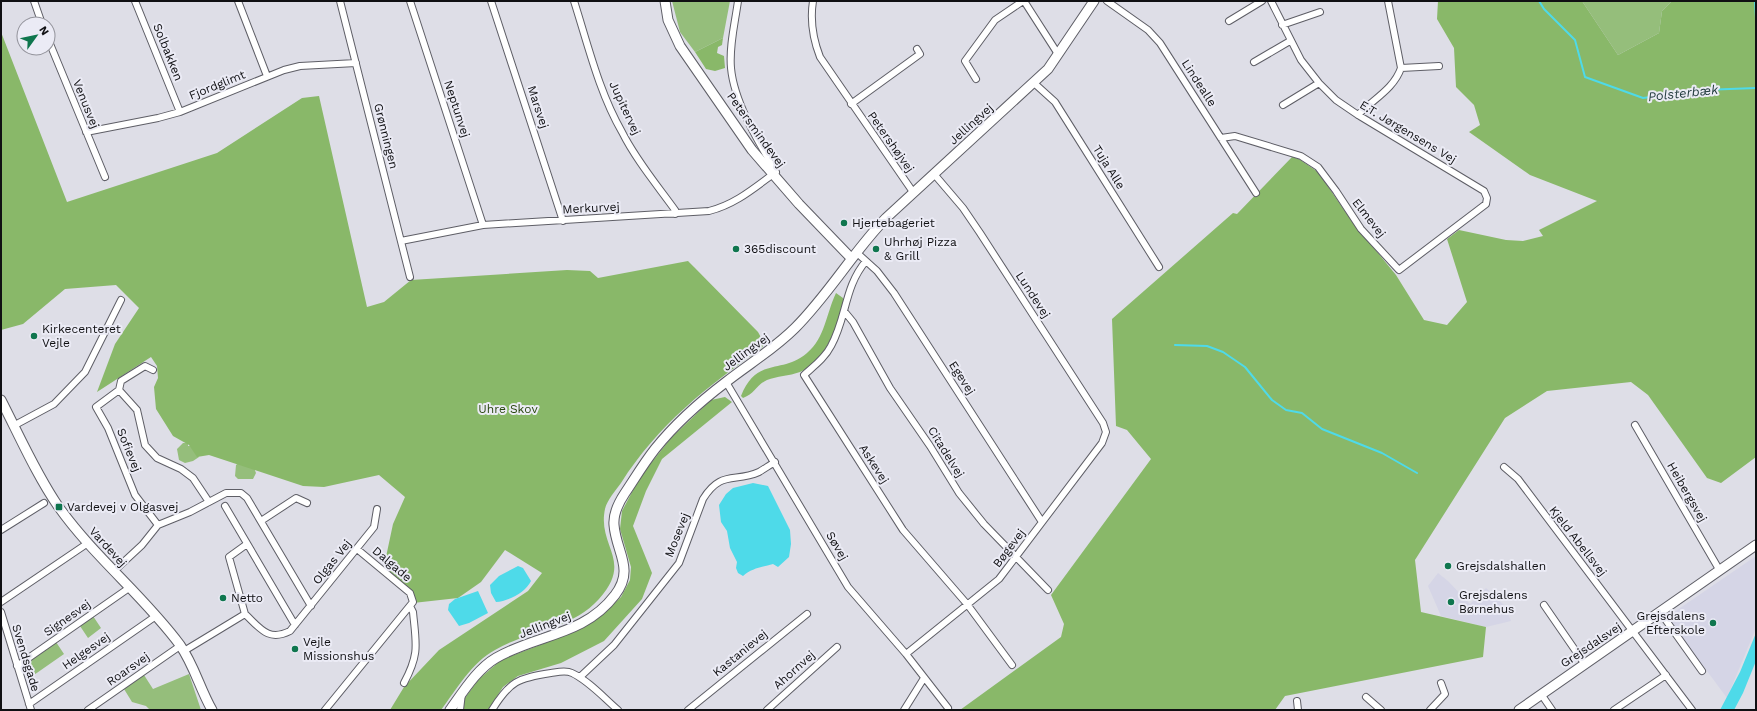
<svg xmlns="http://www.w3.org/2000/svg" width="1757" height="711" font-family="'Work Sans',sans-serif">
<rect width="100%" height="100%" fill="#dedee7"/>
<path fill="#d5d5e6" d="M1756,556V628L1727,698L1667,617Z
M1438,573L1448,581L1470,604L1486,588L1505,606L1511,621L1486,627L1441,616L1428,586Z"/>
<path fill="#95be7b" d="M672,1H730L723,38L695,52L680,32Z
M1582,1H1672L1662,11L1659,33L1618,55Z
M183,443H188V446H193L199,457L193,461L185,463L179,460L177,449Z
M240,462L254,468L256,473L253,479H238L235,476L236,465Z
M93,616L101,628L88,638L80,626Z
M56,642L64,654L31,677L27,663Z
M189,674L201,710H150L146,706L132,702L124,689L144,675L153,689Z"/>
<path fill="#89b869" d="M1438,1H1582L1618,55L1659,33L1662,11L1672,1H1756V457L1721,483L1707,478L1648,395L1631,382L1547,391L1505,418L1415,560L1421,612L1486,627L1483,657L1285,696L1275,710H960L1061,637L1064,624L1051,595L1151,459L1127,430L1116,426L1112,319L1233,213L1237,214L1292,157L1299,159L1318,172L1351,220L1396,275L1424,320L1447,325L1467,302L1447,239L1459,230L1506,240L1523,241L1543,236L1539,230L1597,201L1530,175L1469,132L1480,125L1474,105L1456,87L1454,48L1437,19Z
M1,32L67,202L217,153L302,98L319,96L367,307L384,302L411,280L567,270L590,271L598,278L688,261L694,267L758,332L764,343L762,348C706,387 658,425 621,483C616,490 607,500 605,509C597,547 634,560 599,599C571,630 529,630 495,650C472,662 456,690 441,710H390L404,687L439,650L528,591L542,573L505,550L481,582L458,598L413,603L411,592L383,571L393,524L405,497L379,475L324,487L303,486L209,455L197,457L189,445L173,436L156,409L154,387L158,378L157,366L151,357L97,392L115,344L139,308L116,285L65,289L23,324L1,330Z
M723,38L722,45L718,47L717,53L724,56L725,68L715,71L706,69L695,52Z
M836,293L843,298V305C835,329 826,362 800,372C789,376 777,376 767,380C756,385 755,394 743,398L741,396C757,356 781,375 807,353C825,338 826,314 836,293Z
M725,397L732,402L662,459L646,491L633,526L652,573L642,599L604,641L561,663L518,676L503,687L488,710H456L479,679L501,660L574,632L606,611L621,597L630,580L631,567L620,529L622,511L640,477L671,438L711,400Z"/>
<path fill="#4edae9" d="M753,483L768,486L790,530L791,544L789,557L778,567L773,564C763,567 752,568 743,576L738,573L736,568L737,562L730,548L727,531L721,522L719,505L726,494L733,488Z
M518,566L523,568L531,581C526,592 509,601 496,602L491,593L490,585L499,576Z
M478,591L488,613L469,623L459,626L448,610L449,604L455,599Z
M1756,633V661L1743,693L1734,710H1720L1740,672Z"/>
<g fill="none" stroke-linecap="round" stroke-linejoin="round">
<path stroke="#4edae9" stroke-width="2" d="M1539,1L1544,9L1575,40L1585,77L1643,98L1703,90L1756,88
M1755,1L1756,18
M1175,345L1207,346L1223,352L1245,367L1272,400L1286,410L1302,413L1322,429L1382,453L1417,473"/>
<defs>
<path id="street" d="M34,1L42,24
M135,1L180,112
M238,1L267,76
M340,1L410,277
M410,1L483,225
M491,1L563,221
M574,1C588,45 599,92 622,132C636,160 657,185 675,210V214
M813,1C810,20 813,39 820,57L913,192
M1024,1L1058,54
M1107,1L1148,30L1160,43L1256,193
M1229,21L1262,1
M1282,25L1320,12
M48,39L105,177
M1254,62L1290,41
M1401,68L1439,66
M976,79L965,61L995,20L1023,1
M1034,83L1055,102L1159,267
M851,104L920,54L917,49
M1283,105L1319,83
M1358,115C1372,100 1394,89 1401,68L1388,1
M86,132L158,118L180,112L284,70L300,66L356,63
M1221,138L1235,136L1301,156L1318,167L1336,191L1361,229L1399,270L1486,204L1487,198L1484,191L1358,115L1336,100L1319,83L1301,60L1271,1
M401,241L483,225L709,211C736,204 754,188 776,172C759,143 734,102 731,68C729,46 735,23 738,1
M856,252L877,271L894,293L1042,522
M866,261C844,287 847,317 831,346C825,358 814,366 804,375L903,530L967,604L1012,665
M844,311L853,322L890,388L930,446L959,493L984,524L1048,590
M153,370L145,366L121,381L119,390L96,407L108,428L135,495L158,525
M726,382L848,587L906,654L948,708
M119,390L137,410L145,445L157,458L181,469L193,478L209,502
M15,425L54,404L85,372L121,300
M1635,425L1720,571
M1504,467L1518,479L1692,710
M225,506L295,625
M261,521L296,498L307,503
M1,530L44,503
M114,571L142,545L158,525L190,512L226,493H241L247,498L311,606
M1,602L88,543
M1544,605L1584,663
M1,612L31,710
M1660,612L1702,671
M245,614L229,557L247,544
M184,651L245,614C260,628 268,642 290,631L374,527L377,509
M906,654L999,579L1102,443L1106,432L1103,423L980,233L963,208L934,174
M17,666L129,588
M580,677L614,645L679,563L703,499C721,470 734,483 759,472C764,469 770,465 775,462
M404,683C420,653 416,644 413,612L410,606
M1541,694L1552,710
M1366,697L1381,710
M1297,701L1298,710
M29,704L156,616
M88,710L180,646
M325,710L413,602L410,593L357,549
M460,710L462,693
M492,710C510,681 518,678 551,673C558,672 566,670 572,673C589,681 604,698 618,710
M688,710L807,614
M767,710L837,647
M904,710L924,678
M1430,710L1445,694L1441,683
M1614,710L1666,675"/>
<path id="secondary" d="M665,1L668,20L680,46L752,150L799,204L851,258
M1,400C19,435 36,474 58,506C94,557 144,596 180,645C194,665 200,689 212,710
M450,710C463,692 477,669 496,658C537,634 584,636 615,595C635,569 616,552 614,525C613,514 619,502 625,493C635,478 644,463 655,449C675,424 701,401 726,382C749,364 774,349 795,328C829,294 853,252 886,218L1048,69L1094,1
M1519,710L1756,545"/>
</defs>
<use href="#street" stroke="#5e5e66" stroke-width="8"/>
<use href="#secondary" stroke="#5e5e66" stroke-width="11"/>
<use href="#street" stroke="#fff" stroke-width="6"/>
<use href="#secondary" stroke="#fff" stroke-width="9"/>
</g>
<g fill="#0f764e" stroke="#ebebf5" stroke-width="1.5">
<circle cx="844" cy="223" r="4"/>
<circle cx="736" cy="249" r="4"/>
<circle cx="876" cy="249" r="4"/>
<circle cx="34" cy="336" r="4"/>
<rect x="55" y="503" width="8" height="8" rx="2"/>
<circle cx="1448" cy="566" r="4"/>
<circle cx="223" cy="598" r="4"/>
<circle cx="1451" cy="602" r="4"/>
<circle cx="1713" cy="623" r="4"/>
<circle cx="295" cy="649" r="4"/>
</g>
<g text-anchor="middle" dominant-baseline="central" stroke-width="4" stroke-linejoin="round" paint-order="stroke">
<g font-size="12" fill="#101013" stroke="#ebebf5">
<text transform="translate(168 52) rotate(68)">Solbakken</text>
<text transform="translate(1199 83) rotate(57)">Lindealle</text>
<text transform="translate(217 85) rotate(-22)">Fjordglimt</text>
<text transform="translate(86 104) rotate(68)">Venusvej</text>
<text transform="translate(538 107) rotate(72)">Marsvej</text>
<text transform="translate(625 108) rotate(65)">Jupitervej</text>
<text transform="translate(457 109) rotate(72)">Neptunvej</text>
<text transform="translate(971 124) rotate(-42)">Jellingvej</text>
<text transform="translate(756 130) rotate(54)">Petersmindevej</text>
<text transform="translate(1408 132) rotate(31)">E.T. Jørgensens Vej</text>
<text transform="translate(386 136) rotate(76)">Grønningen</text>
<text transform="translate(891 142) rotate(55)">Petershøjvej</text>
<text transform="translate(1109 167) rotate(58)">Tuja Alle</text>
<text transform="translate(591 208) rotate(-3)">Merkurvej</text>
<text transform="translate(1369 218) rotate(52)">Elmevej</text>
<text transform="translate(1033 295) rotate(57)">Lundevej</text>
<text transform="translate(746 352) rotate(-36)">Jellingvej</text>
<text transform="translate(962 378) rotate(57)">Egevej</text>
<text transform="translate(129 450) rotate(68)">Sofievej</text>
<text transform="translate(946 452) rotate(58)">Citadelvej</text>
<text transform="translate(874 464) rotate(57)">Askevej</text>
<text transform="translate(1687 492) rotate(60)">Heibergsvej</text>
<text transform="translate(677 535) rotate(-68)">Mosevej</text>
<text transform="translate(1578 541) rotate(52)">Kjeld Abellsvej</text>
<text transform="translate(837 546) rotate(60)">Søvej</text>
<text transform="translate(108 547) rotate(48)">Vardevej</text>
<text transform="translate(1009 548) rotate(-53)">Bøgevej</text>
<text transform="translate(332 562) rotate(-51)">Olgas Vej</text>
<text transform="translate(392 564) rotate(40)">Dalgade</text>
<text transform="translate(67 618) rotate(-35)">Signesvej</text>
<text transform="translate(545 625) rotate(-21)">Jellingvej</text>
<text transform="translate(1591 645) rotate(-34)">Grejsdalsvej</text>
<text transform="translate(86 651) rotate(-35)">Helgesvej</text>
<text transform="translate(740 653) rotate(-39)">Kastanievej</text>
<text transform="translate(26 658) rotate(73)">Svendsgade</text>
<text transform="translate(128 669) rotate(-35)">Roarsvej</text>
<text transform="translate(794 670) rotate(-42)">Ahornvej</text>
</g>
<g font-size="12" fill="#101013" stroke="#ebebf5" text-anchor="start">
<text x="852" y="223">Hjertebageriet</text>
<text x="884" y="242">Uhrhøj Pizza<tspan x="884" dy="14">&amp; Grill</tspan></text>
<text x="744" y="249">365discount</text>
<text x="42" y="329">Kirkecenteret<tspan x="42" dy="14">Vejle</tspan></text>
<text x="67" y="507">Vardevej v Olgasvej</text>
<text x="1456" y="566">Grejsdalshallen</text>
<text x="1459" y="595">Grejsdalens<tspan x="1459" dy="14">Børnehus</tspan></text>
<text x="231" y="598">Netto</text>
<text x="1705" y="616" text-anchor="end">Grejsdalens<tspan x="1705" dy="14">Efterskole</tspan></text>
<text x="303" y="642">Vejle<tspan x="303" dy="14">Missionshus</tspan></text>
</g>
<g font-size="12" fill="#29470f" stroke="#ebebf5">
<text x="508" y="409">Uhre Skov</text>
</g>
<g font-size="13" font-style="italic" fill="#243c3f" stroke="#ebebf5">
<text transform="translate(1683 93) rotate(-6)">Polsterbæk</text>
</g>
</g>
<rect width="1757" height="711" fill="none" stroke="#101013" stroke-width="4"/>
<g transform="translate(36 36) rotate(57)"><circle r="19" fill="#ebebf5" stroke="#93939b"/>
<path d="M0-3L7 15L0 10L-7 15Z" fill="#0f764e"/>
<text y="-6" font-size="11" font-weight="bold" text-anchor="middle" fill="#101013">N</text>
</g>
</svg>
